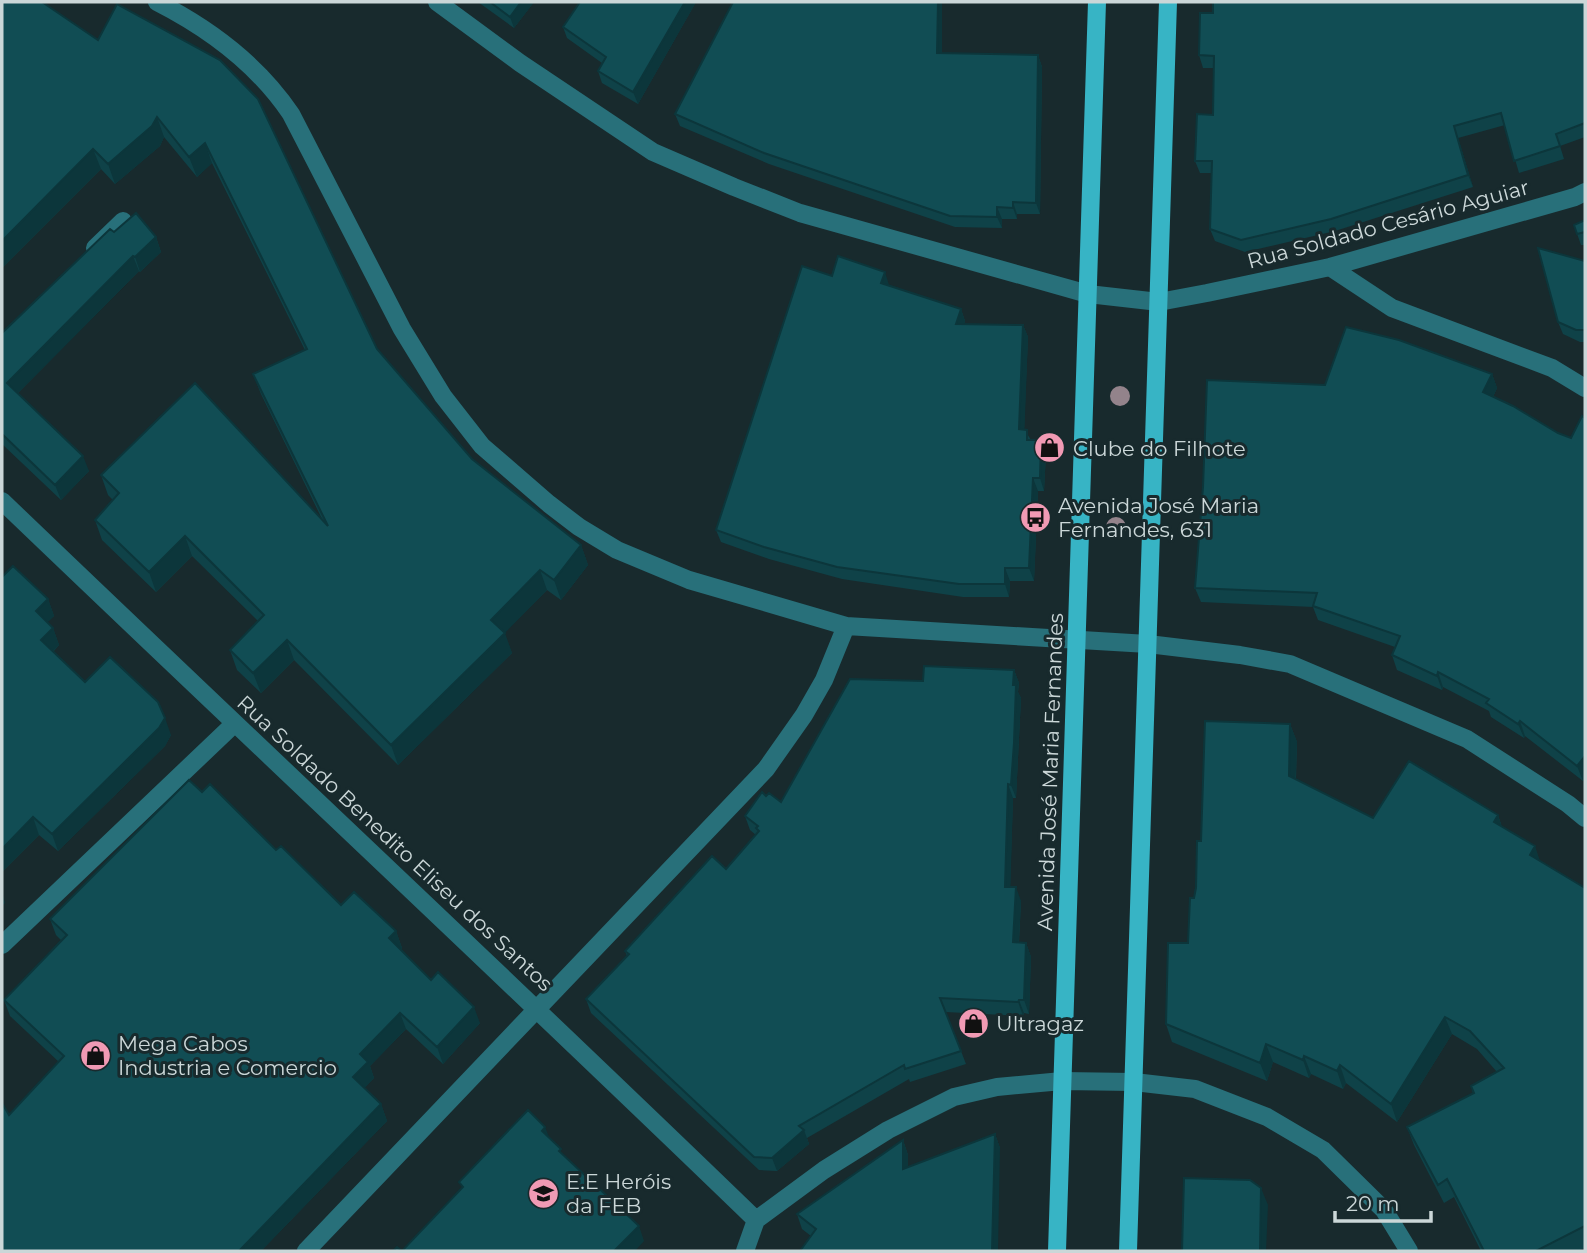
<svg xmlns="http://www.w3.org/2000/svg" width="1587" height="1253" font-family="Montserrat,sans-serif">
<rect width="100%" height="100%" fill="#182a2d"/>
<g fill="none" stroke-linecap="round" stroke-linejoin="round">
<path stroke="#28707a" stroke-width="18" d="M157,2C210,29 258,65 291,114L402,329L443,396L482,446L549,504L579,527L617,550L689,580L846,626L1148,644L1240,655L1290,664L1467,739L1568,804L1585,818
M437,2L520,63L653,152L734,187L800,213L1088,294L1159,302L1207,293L1330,267L1575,197L1585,192
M95,248L123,221
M1330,267L1392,308L1552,368L1585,388
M2,501C252,741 506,978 756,1220
M2,945L234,724
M306,1251L766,769L804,715L824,680L846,626
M745,1251L756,1220L824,1170L888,1130L954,1097L997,1087L1062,1081L1134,1082L1195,1089L1267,1117L1323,1150L1384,1210L1409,1251"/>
<path stroke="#37b4c5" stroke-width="18" d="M1057,1251L1097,2
M1128,1251L1168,2"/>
</g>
<g fill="#93838b">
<circle cx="1120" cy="396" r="10"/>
<circle cx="1116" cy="527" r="10"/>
</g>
<path fill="#0f4248" d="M2,2L98,40L117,4L377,349L472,459L581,545L588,565L561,600L547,590L504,633L512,653L398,765L294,660L261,693L237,670L230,650L258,621L192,556L156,592L102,540L95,520L113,500L108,495L101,475L323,521L261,394L253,374L305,350L212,163L197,177L164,137L160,146L115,184L101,169L2,268Z
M478,2H534L514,28Z
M696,2L638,104L602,83L598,71L602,63L567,38L563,27Z
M733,2H942V53L1038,55L1042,67L1040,214H1017V219H1002V228L955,227L769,164L680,126L675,114Z
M1585,2V137L1560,146L1564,159L1519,173L1505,125L1458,138L1473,187L1335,231L1245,252L1215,241L1210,229L1212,173H1200L1195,161L1213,115L1214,68H1203L1199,55L1213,13Z
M1585,220V245H1581L1574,225Z
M114,232L156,237L161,252L140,272L139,271L18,393L89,471L61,500L2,444V333Z
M1585,261V342H1580L1563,334L1558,322Z
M832,276L889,285L961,309L965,321L964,324L1023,325L1028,337L1024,429L1031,440L1046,453L1044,491H1038L1034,581H1010L1009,597H963L842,579L769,559L721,542L716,530Z
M1492,374L1497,388L1493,397L1558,433L1571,438L1585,418V777L1583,781L1525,736L1524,738L1491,717L1489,711L1443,687L1442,690L1397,670L1392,655L1395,647L1318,620L1313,607L1201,602L1195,588L1325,385Z
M48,599L54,616L47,622L53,628L59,645L53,652L85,682L171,735L165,746L58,851L39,835L2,872Z
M1014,670L1019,683L1018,692L1021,698L1016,798H1013L1010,887L1021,901L1019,943H1026L1031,957L1029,1014L1024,1013L1023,1016L946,1012L966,1064L910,1082L909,1079L807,1138L809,1144L777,1171L759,1170L591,1013L586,999L627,956L625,951L726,869L756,835L750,830L745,816L766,796L781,802L923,681Z
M1290,724L1297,742L1296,779L1373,818L1498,815L1502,827L1540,861L1585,888V1248L1578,1251H1481L1454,1197L1444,1203L1414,1145L1407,1127L1473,1093L1471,1086L1497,1072L1477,1049L1452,1034L1397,1122L1346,1083L1343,1089L1311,1074L1309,1078L1273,1062L1267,1081L1172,1042L1166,1024L1188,943L1201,841Z
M202,792L276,850L341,905L396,931L402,948L401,949L431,980L480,1023L443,1064L406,1029L370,1066L374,1078L364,1088L381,1104L387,1121L261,1251H2L9,1115L59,1062L10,1016L4,1000L61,940L56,935L50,919Z
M995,1134L1000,1148L811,1236L802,1229L797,1214L903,1140L908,1155V1167Z"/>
<path fill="#0c363b" d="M521,2H534L514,28L510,17Z
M685,2H696L638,104L633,92Z
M938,2H942V64L937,53Z
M1038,55L1042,67L1040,214L1036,203Z
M157,117L164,137L160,146L115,184L108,164Z
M1454,126L1458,138L1473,187L1468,175Z
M205,143L212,163L197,177L189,157Z
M93,149L101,169L2,268V241Z
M1013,202L1017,214V219L1013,208Z
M997,207L1002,219V228L997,217Z
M156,237L161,252L140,272L135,257Z
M133,256L139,271L13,398L7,383Z
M885,272L889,285L886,295L881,283Z
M961,309L965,321L960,337L956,324Z
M1023,325L1028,337L1024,442L1019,429Z
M1492,374L1497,388L1488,407L1483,392Z
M1041,440L1046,453L1044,491L1040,478Z
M83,456L89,471L61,500L55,485Z
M1033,478L1038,491L1034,581L1029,568Z
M185,536L192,556L156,592L149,572Z
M581,545L588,565L561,600L554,580Z
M1005,568L1010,581L1009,597L1005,584Z
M540,570L547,590L498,640L491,620Z
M48,599L54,616L42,628L36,611Z
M53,628L59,645L47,657L41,640Z
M505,633L512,653L398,765L391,745Z
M287,640L294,660L261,693L253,673Z
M1014,670L1019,683L1018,692L1021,698L1016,798L1011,785Z
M1438,672L1443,687L1442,690L1437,676Z
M165,718L171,735L165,746L58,851L52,834Z
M1520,721L1525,736L1524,738L1518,724Z
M1290,724L1297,742L1295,793L1289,776Z
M1585,756V777L1583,781L1577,766Z
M1008,784L1013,798L1010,901L1005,887Z
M1498,815L1504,833L1494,822Z
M33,817L39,835L2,872V849Z
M1535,846L1541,864L1530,855Z
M1016,887L1021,901L1018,956L1013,942Z
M2,892L5,903L2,906Z
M396,931L402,948L395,955L389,938Z
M1026,943L1031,957L1029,1014L1024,1000Z
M1019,1000L1024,1013L1023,1016L1018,1002Z
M474,1007L480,1023L443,1064L437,1047Z
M400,1013L406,1029L370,1066L374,1078L359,1094L353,1077L360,1054Z
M1445,1017L1452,1034L1397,1122L1391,1104Z
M1266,1044L1273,1062L1267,1081L1260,1063Z
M1304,1056L1311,1074L1309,1078L1303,1060Z
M1340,1065L1346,1083L1343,1089L1337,1071Z
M381,1104L387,1121L261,1251H239Z
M545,1127L551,1142L542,1131Z
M804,1130L809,1144L777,1171L772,1158Z
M995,1134L1000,1148L998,1251H992Z
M903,1140L908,1155V1184L903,1169Z
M1261,1188L1268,1205L1266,1251H1260Z
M639,1226L644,1241L635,1251H614Z"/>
<path fill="#114d54" stroke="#0c363b" stroke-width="2" d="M2,2H42L98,40L117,4L220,60L258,99L377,349L472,459L581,545L554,580L540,570L491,620L505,633L391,745L287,640L253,673L230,650L264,615L185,536L149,572L95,520L119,493L101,475L195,383L328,526L253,374L307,349L205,143L189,157L157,117L152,126L108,164L93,149L2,241Z
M490,2H521L510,17Z
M580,2H685L633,92L598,71L606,57L563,27Z
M733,2H938L937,53L1038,55L1036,203L1013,202V208L997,207V217L950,216L764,153L675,114Z
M1213,2H1585V123L1556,134L1560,146L1514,161L1501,113L1454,126L1468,175L1331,219L1241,240L1210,229L1212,161H1195L1197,114L1213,115L1214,56L1199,55L1200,13H1213Z
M136,213L156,237L135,257L133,256L7,383L83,456L55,485L2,434V333L110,229L114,232Z
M1585,220V232L1577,234L1574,225Z
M1538,248L1585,261V330H1576L1558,322Z
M838,256L885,272L881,283L961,309L956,324L1023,325L1019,429L1027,430V440H1041L1040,478H1033L1029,568H1005V584H959L837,567L764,547L716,530L802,266L832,276Z
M1346,327L1399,340L1492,374L1483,392L1513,406L1558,433L1571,438L1582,416L1585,418V756L1577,766L1520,721L1518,724L1486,703L1489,699L1438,672L1437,676L1392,655L1400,636L1313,606L1317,593L1195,588L1203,487L1207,380L1325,385Z
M13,566L48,599L36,611L53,628L41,640L85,682L110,657L158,702L165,718L159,728L52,834L33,817L2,849V577Z
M924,666L1014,670L1013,685H1016L1014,743L1011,785L1008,784L1005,887H1016L1013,942L1026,943L1024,1000H1019L1018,1002L940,998L961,1051L905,1069L904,1065L799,1126L804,1130L772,1158L754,1157L586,999L629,954L625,951L712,856L726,869L759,831L756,828L758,826L745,816L762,792L766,796L769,793L781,802L850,679L923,681Z
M1205,721L1290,724L1289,776L1373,818L1409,761L1498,815L1494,822L1535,846L1530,855L1585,888V1226L1536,1251H1484L1447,1179L1438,1185L1407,1127L1474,1093L1471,1086L1504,1068L1470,1031L1445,1017L1391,1104L1340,1065L1337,1071L1304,1056L1303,1060L1266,1044L1260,1063L1166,1024L1168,943H1188L1190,898H1194L1196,888L1197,841H1201Z
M189,780L202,792L210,784L276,850L281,846L341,905L354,892L396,931L389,938L431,980L438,972L474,1007L437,1047L400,1013L360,1054L368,1062L353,1077L381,1104L239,1251H2V1103L9,1115L64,1056L4,1000L67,935L50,919Z
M528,1110L545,1127L542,1131L561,1149L559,1151L639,1226L614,1251H393L397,1247L402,1251L463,1187L459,1182Z
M995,1134L992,1251H800L816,1229L797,1214L903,1140V1169Z
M1184,1178L1250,1180L1261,1188L1260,1251H1182Z"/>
<defs>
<symbol id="shop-disc" viewBox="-11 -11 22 22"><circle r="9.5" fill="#f19ab4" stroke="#182a2d"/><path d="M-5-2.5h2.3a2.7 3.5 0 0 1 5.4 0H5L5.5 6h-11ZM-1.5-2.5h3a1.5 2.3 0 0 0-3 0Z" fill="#111"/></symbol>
<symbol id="bus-disc" viewBox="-11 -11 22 22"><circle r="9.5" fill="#f19ab4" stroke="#182a2d"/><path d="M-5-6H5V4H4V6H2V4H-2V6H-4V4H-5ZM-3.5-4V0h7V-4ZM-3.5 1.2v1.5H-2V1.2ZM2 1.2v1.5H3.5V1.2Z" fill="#111"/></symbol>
<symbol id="school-disc" viewBox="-11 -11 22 22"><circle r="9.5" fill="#f19ab4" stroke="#182a2d"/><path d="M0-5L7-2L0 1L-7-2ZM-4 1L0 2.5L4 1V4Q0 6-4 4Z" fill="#111"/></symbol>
</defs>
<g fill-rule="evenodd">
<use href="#shop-disc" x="1032" y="430" width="35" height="35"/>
<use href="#bus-disc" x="1018" y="500" width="35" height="35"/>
<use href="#shop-disc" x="956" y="1006" width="35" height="35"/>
<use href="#shop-disc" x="78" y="1038" width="35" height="35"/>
<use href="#school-disc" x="526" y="1176" width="35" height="35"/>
</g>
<g text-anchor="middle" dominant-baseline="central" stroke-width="6" stroke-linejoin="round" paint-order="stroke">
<g font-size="21" fill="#cbd7d8" stroke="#182a2d">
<text transform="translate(1388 224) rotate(-15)">Rua Soldado Cesário Aguiar</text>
<text transform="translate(1050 772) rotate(-88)">Avenida José Maria Fernandes</text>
<text transform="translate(395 843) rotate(43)">Rua Soldado Benedito Eliseu dos Santos</text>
</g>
<g font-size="21" fill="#cbd7d8" stroke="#182a2d" text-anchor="start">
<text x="1073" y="448">Clube do Filhote</text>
<text x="1058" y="505">Avenida José Maria<tspan x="1058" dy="24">Fernandes, 631</tspan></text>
<text x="996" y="1023">Ultragaz</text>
<text x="118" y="1043">Mega Cabos<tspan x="118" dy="24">Industria e Comercio</tspan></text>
<text x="566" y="1181">E.E Heróis<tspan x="566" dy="24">da FEB</tspan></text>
</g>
</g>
<rect width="1587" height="1253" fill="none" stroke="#cbd7d8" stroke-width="7"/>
<path d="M1335 1211v10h96v-10" fill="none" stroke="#cbd7d8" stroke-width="3.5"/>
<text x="1346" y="1211" font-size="21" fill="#cbd7d8" stroke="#182a2d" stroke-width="5" paint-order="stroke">20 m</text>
</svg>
